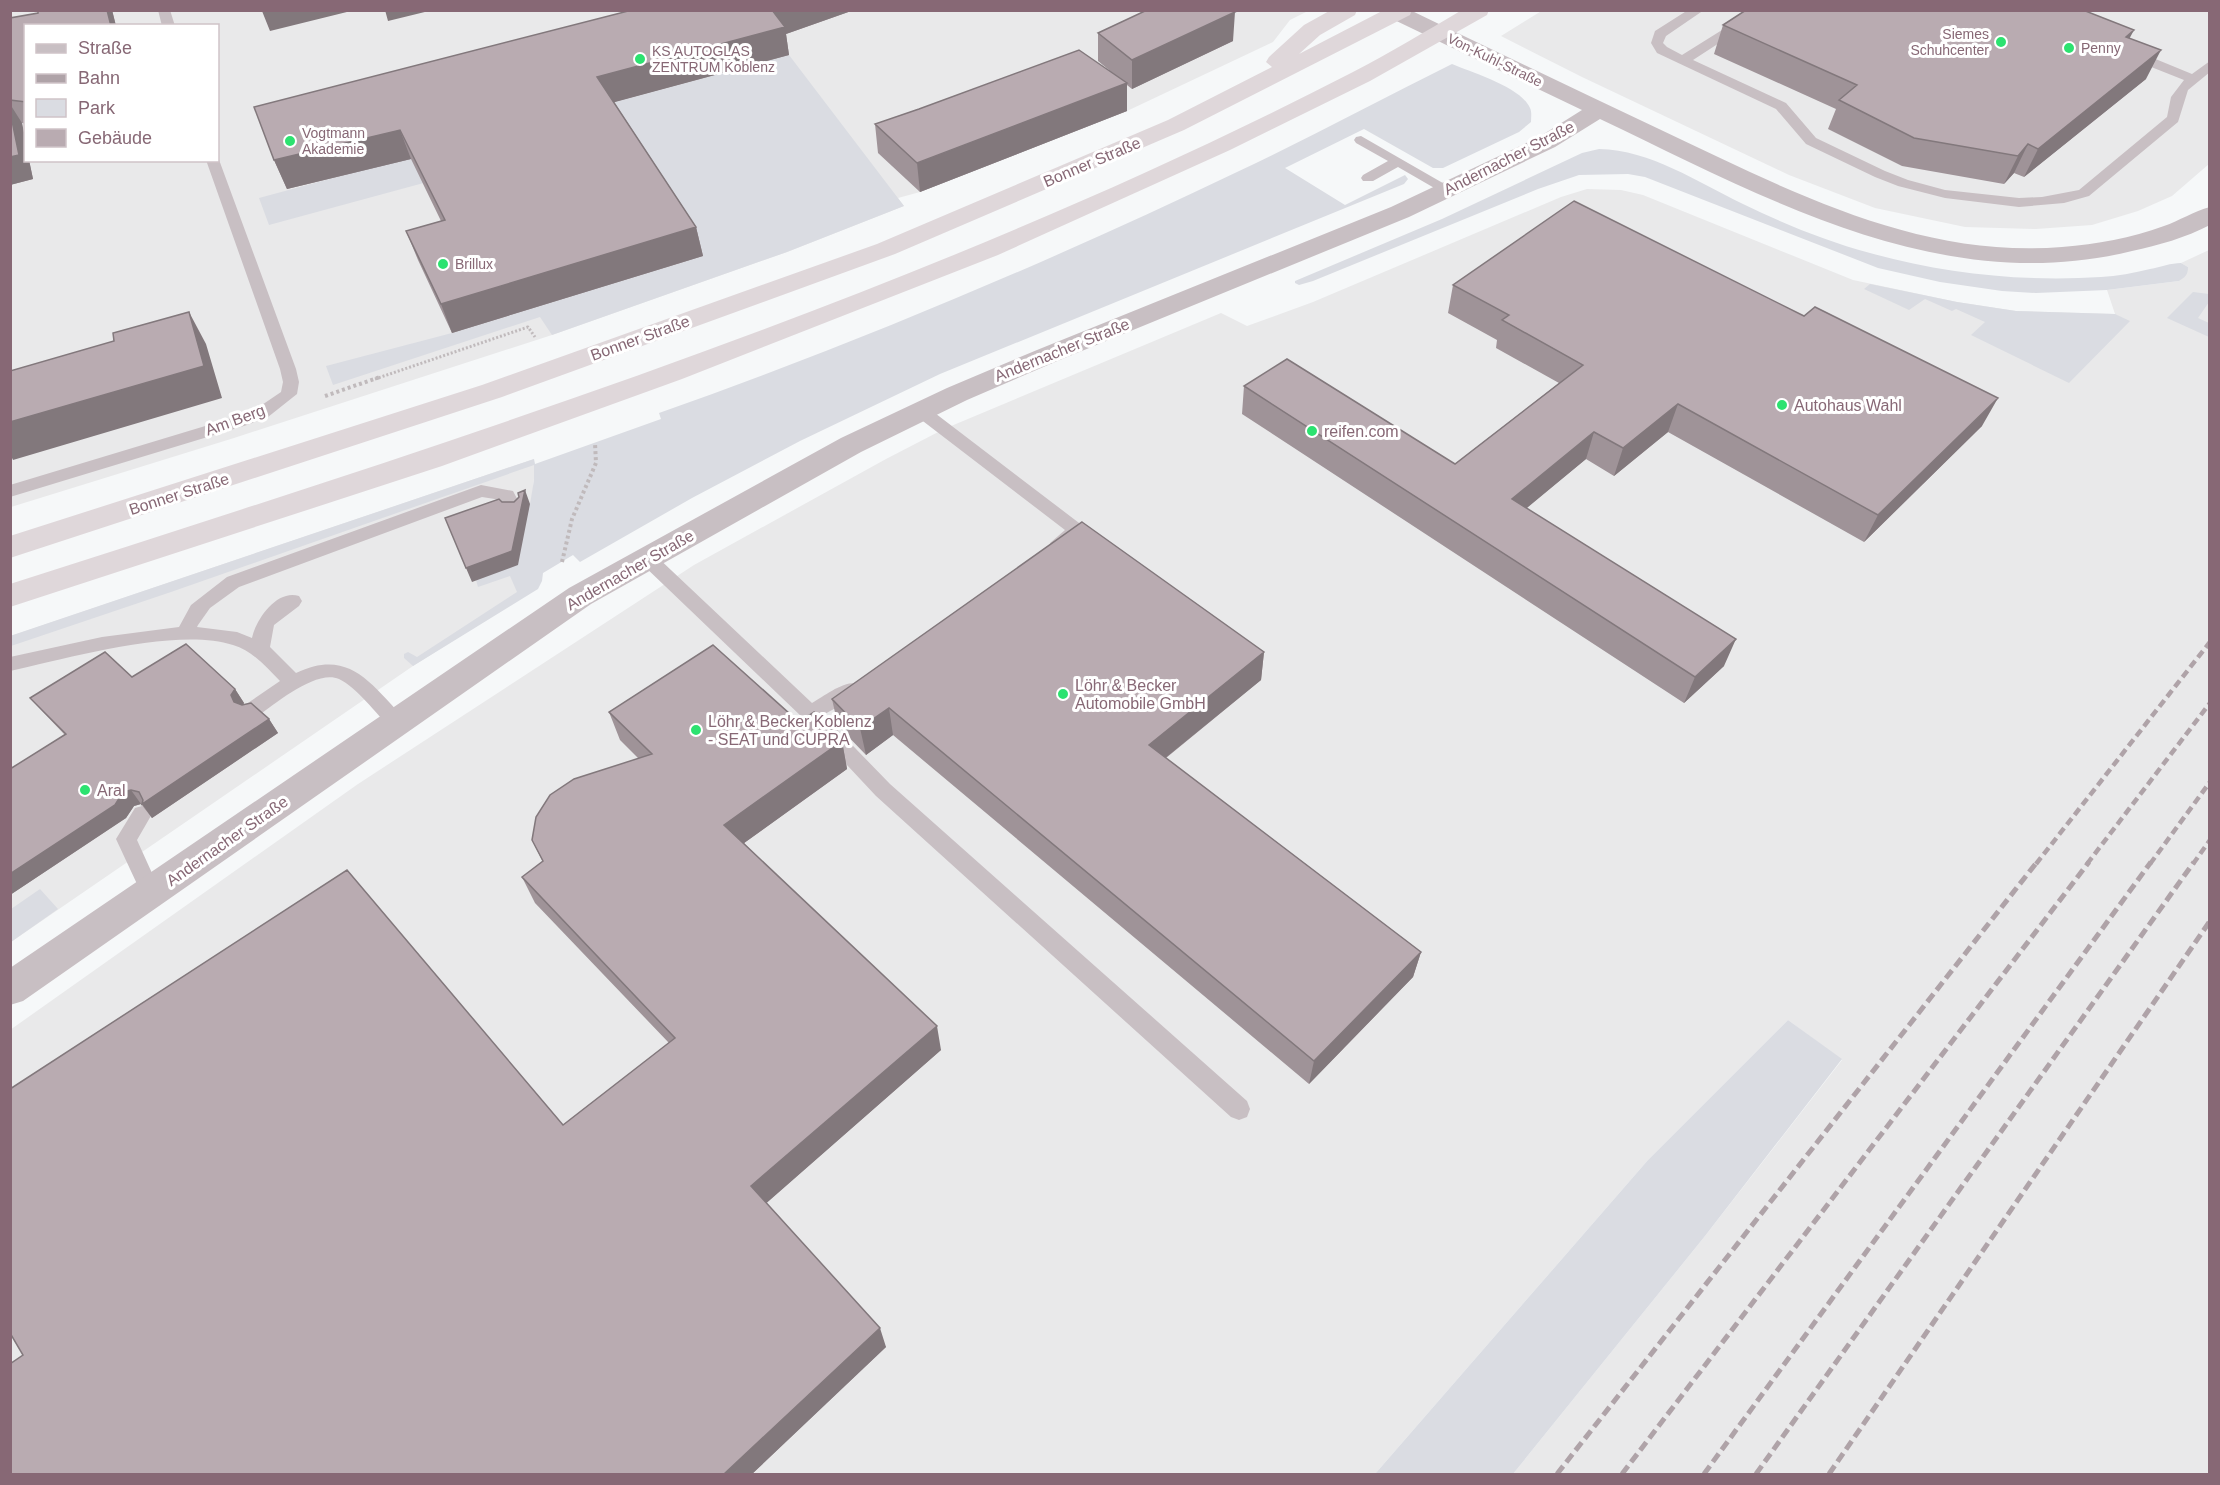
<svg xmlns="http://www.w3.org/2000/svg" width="2220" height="1485" font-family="Helvetica,sans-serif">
<rect width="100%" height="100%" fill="#f6f8f9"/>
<path fill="#e9e9ea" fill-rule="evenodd" d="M1543,10L2209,11V164L2172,196L2138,211L2092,225L2036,229L1965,227L1875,208L1789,175L1582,77L1501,36Z
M11,11H1308L1290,20L1273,42L1127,111L920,192L898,198L904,206L787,252L552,335L234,438L11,507ZM26,26H218V160H26Z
M1587,189L1621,190L1643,195L1853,280L1957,302L2016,311L2115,314L2107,290L2179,281L2188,267L2181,263L2209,250V1474H1513L1705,1236L1842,1060L1788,1020L1648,1160L1375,1474H11L10,1030L358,784L694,565L886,459L944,429L1221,313L1247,326L1313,302L1561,197Z
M534,459V479L521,598L413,666L11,942V636Z"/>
<path fill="#dadce2" d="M789,55L904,206L787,252L552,335L540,317L333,385L326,366L452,333L703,256L619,130L269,225L259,198Z
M1452,64C1473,73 1521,87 1530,108C1532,112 1531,117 1531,122L1519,132L1443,168H1433L1364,129L1285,168L1345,205L1405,175L1408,179L1404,184L940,374L800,441L692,498L580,562L573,555L543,573L542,581L538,589L413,666L404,658V654L408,652L417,657L517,592L510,576L478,587L476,580L530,504L534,480V465L171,592L11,646L10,636L534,459L535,464L661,419L659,413C855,344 1049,262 1237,172C1309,138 1380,100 1452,64Z
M1599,149C1651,150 1697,182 1743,204C1784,224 1826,241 1870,253C1945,274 2024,282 2101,277C2117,276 2134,273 2150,269C2161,267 2171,263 2181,263L2188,267C2188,275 2185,277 2179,281L2107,290L2036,293L2002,291L1940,282L1878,268L1645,177L1628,174L1579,175L1538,189L1313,281L1299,285L1295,283V281L1442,219L1582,153Z
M1870,284L1957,302L2016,311L2115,314L2130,321L2069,383L1971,335L1985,322L1956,309L1952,311L1925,299L1909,310L1864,289Z
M2193,292L2209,294V302L2198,318L2209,323V337L2167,318Z
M40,889L58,909L11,942V909Z
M1788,1020L1842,1059L1705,1236L1513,1474H1375L1648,1160Z"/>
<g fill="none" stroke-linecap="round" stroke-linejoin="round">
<path stroke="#c0babc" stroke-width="3" stroke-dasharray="2 2" stroke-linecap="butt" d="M375,379L528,327L535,337"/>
<path stroke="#c0babc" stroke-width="4" stroke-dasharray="3 3" stroke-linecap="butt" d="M325,396L380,377
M562,562L572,519L596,463L595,443"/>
<path fill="#c8bfc3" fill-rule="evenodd" d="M158,10H170L175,26H162Z
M1688,10H1704L1666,36L1663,43L1667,47L1682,55L1754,10H1770L1693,60L1786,103L1816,138L1885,171L1908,180L1945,190L2019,198L2042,197L2079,190L2167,117L2171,97L2184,80L2126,57L2124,54L2126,51H2136L2192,74L2210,61V72L2188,90L2178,122L2089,196L2064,203L2019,207L1945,198L1898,186L1875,177L1806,144L1776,109L1657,53L1651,43L1655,31Z
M1361,136L1455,190L1453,193H1443L1398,167L1373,181H1363L1361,178L1363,175L1388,161L1356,143L1354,140L1356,137Z
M218,157L296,369L299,382L297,394L268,417L247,425L10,497V485L235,417L256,409L281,392L283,382L280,369L206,160H218Z
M921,406L927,407L1083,526L1086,530C1079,540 1065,551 1053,547L1050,543L1065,530L915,415L913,411L915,407Z
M481,485L513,491L523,510L520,514H508L501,500L482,497L239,587L210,608L198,625L197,627L237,632L252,638C256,619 277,589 299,596L302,601L299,606L274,625L270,647L296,673C349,648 370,683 404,718L407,723L404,728L397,731L390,728C377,714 356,687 339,679C317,669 276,703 259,715L252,717L245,715L242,710L245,705L280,681C266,667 253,651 233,645C177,627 69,658 10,671V657L102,637L179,627L191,605L227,577Z
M648,553L654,554L812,703C825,696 845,679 861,684L863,689L861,694L823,715L890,784L1247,1101L1250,1109L1247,1117L1239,1120L1231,1117L876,796L803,718L642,564L639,559L642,554Z
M142,806L149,808L152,814L137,840L161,893L158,899L151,902L144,899L116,839L135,808Z"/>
<path fill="#c8bfc3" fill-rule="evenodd" d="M1382,10H1410C1493,50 1576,90 1659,129C1786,189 1917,259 2062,247C2097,244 2131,238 2164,226C2179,221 2194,211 2210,207V225C2185,238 2159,245 2132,251C1941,298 1766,198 1600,119L1555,147L1409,217L1055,362L967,400L861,452L591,604L23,1001L10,1005V968L569,588L841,438L947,388L1037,350L1391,207L1539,137L1582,110L1384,15Z"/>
<path fill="#dfd7da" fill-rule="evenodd" d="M1331,10H1357L1355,15L1320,35L1299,54L1384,10H1412L1410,15L1184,130L895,254L502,397L10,558V536L482,385L877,244L1168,120L1272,67L1266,62L1269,57L1304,25Z
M1462,10H1489L1487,15L1370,81L1230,150L998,255L682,379L442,466L10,607V584C465,438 927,292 1353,72C1390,53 1426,31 1462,10Z"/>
<path stroke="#afa3a8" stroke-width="4.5" stroke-dasharray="8 4.5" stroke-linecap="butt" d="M2036,864L2210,642
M2087,864L2210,703
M2150,864L2210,782
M2193,864L2210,840"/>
<path stroke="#afa3a8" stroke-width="5" stroke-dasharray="10 5" stroke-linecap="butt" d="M1557,1474L2037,862
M1622,1474L2089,862
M1704,1474L2151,862
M1756,1474L2194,862
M1829,1474L2210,921"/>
</g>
<path fill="#9f9398" d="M112,10L116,26H26V124L22,123L26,160H29L33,179L10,185V18Z
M632,10H854L786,34L789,55L614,102L696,227L703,256L452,333L418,260L406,231L441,221L411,159L287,189L274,160Z
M1723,25L2130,38L2146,79L2024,177L2014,173L2004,184L1902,166L1828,129L1836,109L1714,54Z
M1098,33L1233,41L1132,89L1127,85V111L920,192L878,153L875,124L919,109L1109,70L1098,61Z
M1453,285L1982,426L1864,542L1668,432L1614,476L1586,459L1526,508L1724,666L1684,703L1242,414L1244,386L1455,464L1559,383L1496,348L1497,340L1448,313Z
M1264,652L1261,680L1166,758L1421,952L1413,977L1309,1084L893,735L866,755L838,726L832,699Z
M132,677L235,689L244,703L243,705L269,719L278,733L152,818L141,804L134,806L126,818L10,895V769L65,735L42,711L30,698Z
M609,712L799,722L842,741L847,769L744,843L941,1050L766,1203L886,1347L752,1474H10L563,1125L669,1043L535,903L522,877L543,862L532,840L638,758L620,740Z"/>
<path fill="#82787c" d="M107,10H112L116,26H111Z
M264,10H355L270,31L262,11Z
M385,10H433L388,21Z
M771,10H854L786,34L789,55L604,105L597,77Z
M1235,12L1233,41L1132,89V60Z
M2134,30L2119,58L2126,37Z
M2161,50L2146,79L2024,177L2038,149Z
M1127,83V111L920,192L917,163Z
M10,104L22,123L26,142V160H29L33,179L10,185Z
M400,130L411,159L287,189L274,160Z
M2028,144L2014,173L2004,184L2018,156Z
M696,227L703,256L452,333L441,304Z
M189,312L206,344L222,398L13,460L12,458L10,459V422Z
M1998,398L1982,426L1864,542L1878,515Z
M1678,404L1668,432L1614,476L1623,448Z
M1594,432L1586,459L1504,527L1512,499Z
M525,490L530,504L518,565L472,582L466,568Z
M1736,639L1724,666L1684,703L1695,677Z
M1264,652L1261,680L1148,772L1149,745Z
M235,689L244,703L240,709L234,702L231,695Z
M889,708L893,735L866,755L860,728Z
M269,719L278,733L152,818L142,804Z
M842,741L847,769L733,851L724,825Z
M131,790L141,804L134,806L126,818L10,895V874L123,792Z
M1421,952L1413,977L1309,1084L1314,1061Z
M937,1026L941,1050L761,1208L751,1186Z
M880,1328L886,1347L752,1474H724Z"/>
<path fill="#b9abb1" stroke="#82787c" stroke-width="1.5" d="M38,10H107L111,26H26V102L10,100V18L38,13Z
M632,10H772L785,27L597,77L696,227L441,304L406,231L445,220L400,130L274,160L254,107Z
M1147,10H1231L1235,12L1132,60L1098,33Z
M1746,10H2083L2134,30L2126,37L2161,50L2038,149L2028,144L2018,156L1914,138L1839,100L1857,85L1723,25Z
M1079,50L1127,83L917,163L875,124L919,109Z
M10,111L19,155L10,157Z
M1574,201L1804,316L1815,307L1998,398L1878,515L1678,404L1623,448L1594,432L1512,499L1736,639L1695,677L1244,386L1287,359L1455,464L1583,365L1502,320L1509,315L1453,285Z
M189,312L204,366L10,422V371L114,341L113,333Z
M525,490L512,551L466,568L445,518L499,499L502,502H514L519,497L518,493Z
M1082,522L1264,652L1149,745L1421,952L1314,1061L889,708L860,728L832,699Z
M186,644L235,689L231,695L234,702L242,705L251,703L269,719L142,804L143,800L139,792L131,790L123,792L115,805L10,874V769L66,734L30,698L105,652L132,677Z
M713,645L799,722L814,712L842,741L724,825L937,1026L751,1186L880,1328L724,1474H10V1364L23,1355L10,1333V1089L347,870L563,1125L675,1038L522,877L543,861L532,840L536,817L550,795L574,779L652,754L609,712Z"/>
<g fill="#2ce270" stroke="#fff" stroke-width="2">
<circle cx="2001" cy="42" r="6"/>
<circle cx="2069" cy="48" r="6"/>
<circle cx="640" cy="59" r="6"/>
<circle cx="290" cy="141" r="6"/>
<circle cx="443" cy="264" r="6"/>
<circle cx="1782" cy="405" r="6"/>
<circle cx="1312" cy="431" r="6"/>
<circle cx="1063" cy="694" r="6"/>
<circle cx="696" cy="730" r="6"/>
<circle cx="85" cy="790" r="6"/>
</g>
<g text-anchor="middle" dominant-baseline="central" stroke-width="6" stroke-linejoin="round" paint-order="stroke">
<g font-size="14" fill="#876875" stroke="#fff" text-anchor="start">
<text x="1989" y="34" text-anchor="end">Siemes<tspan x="1989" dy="16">Schuhcenter</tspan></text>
<text x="2081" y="48">Penny</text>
<text x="652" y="51">KS AUTOGLAS<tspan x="652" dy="16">ZENTRUM Koblenz</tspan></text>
<text x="302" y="133">Vogtmann<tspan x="302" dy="16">Akademie</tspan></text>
<text x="455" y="264">Brillux</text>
</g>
<g font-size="14" fill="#876875" stroke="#fff">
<text transform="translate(1495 60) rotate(26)">Von-Kuhl-Straße</text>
</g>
<g font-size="16" fill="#876875" stroke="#fff">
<text transform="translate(1509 158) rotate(-27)">Andernacher Straße</text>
<text transform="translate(1092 162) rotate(-23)">Bonner Straße</text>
<text transform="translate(640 338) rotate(-20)">Bonner Straße</text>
<text transform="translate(1062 350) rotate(-22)">Andernacher Straße</text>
<text transform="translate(235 420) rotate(-20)">Am Berg</text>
<text transform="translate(179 494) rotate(-18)">Bonner Straße</text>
<text transform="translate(630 570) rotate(-30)">Andernacher Straße</text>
<text transform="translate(227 841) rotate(-35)">Andernacher Straße</text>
</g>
<g font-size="16" fill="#876875" stroke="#fff" text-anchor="start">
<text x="1794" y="405">Autohaus Wahl</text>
<text x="1324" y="431">reifen.com</text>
<text x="1075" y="685">Löhr &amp; Becker<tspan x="1075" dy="18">Automobile GmbH</tspan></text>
<text x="708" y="721">Löhr &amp; Becker Koblenz<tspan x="708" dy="18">- SEAT und CUPRA</tspan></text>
<text x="97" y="790">Aral</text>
</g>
</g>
<rect width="2220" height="1485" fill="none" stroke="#876875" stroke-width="24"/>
<rect x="24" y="24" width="195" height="138" fill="#ffffff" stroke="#cfc3c8" stroke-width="1.5"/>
<rect x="36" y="44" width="30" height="9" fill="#c8bfc3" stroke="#cfc3c8" stroke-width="1.5"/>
<text x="78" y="54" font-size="18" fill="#876875">Straße</text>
<rect x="36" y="74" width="30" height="9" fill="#afa3a8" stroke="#cfc3c8" stroke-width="1.5"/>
<text x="78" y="84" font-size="18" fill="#876875">Bahn</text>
<rect x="36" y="99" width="30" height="18" fill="#dadce2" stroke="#cfc3c8" stroke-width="1.5"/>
<text x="78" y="114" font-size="18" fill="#876875">Park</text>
<rect x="36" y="129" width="30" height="18" fill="#b9abb1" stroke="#cfc3c8" stroke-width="1.5"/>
<text x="78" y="144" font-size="18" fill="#876875">Gebäude</text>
</svg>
